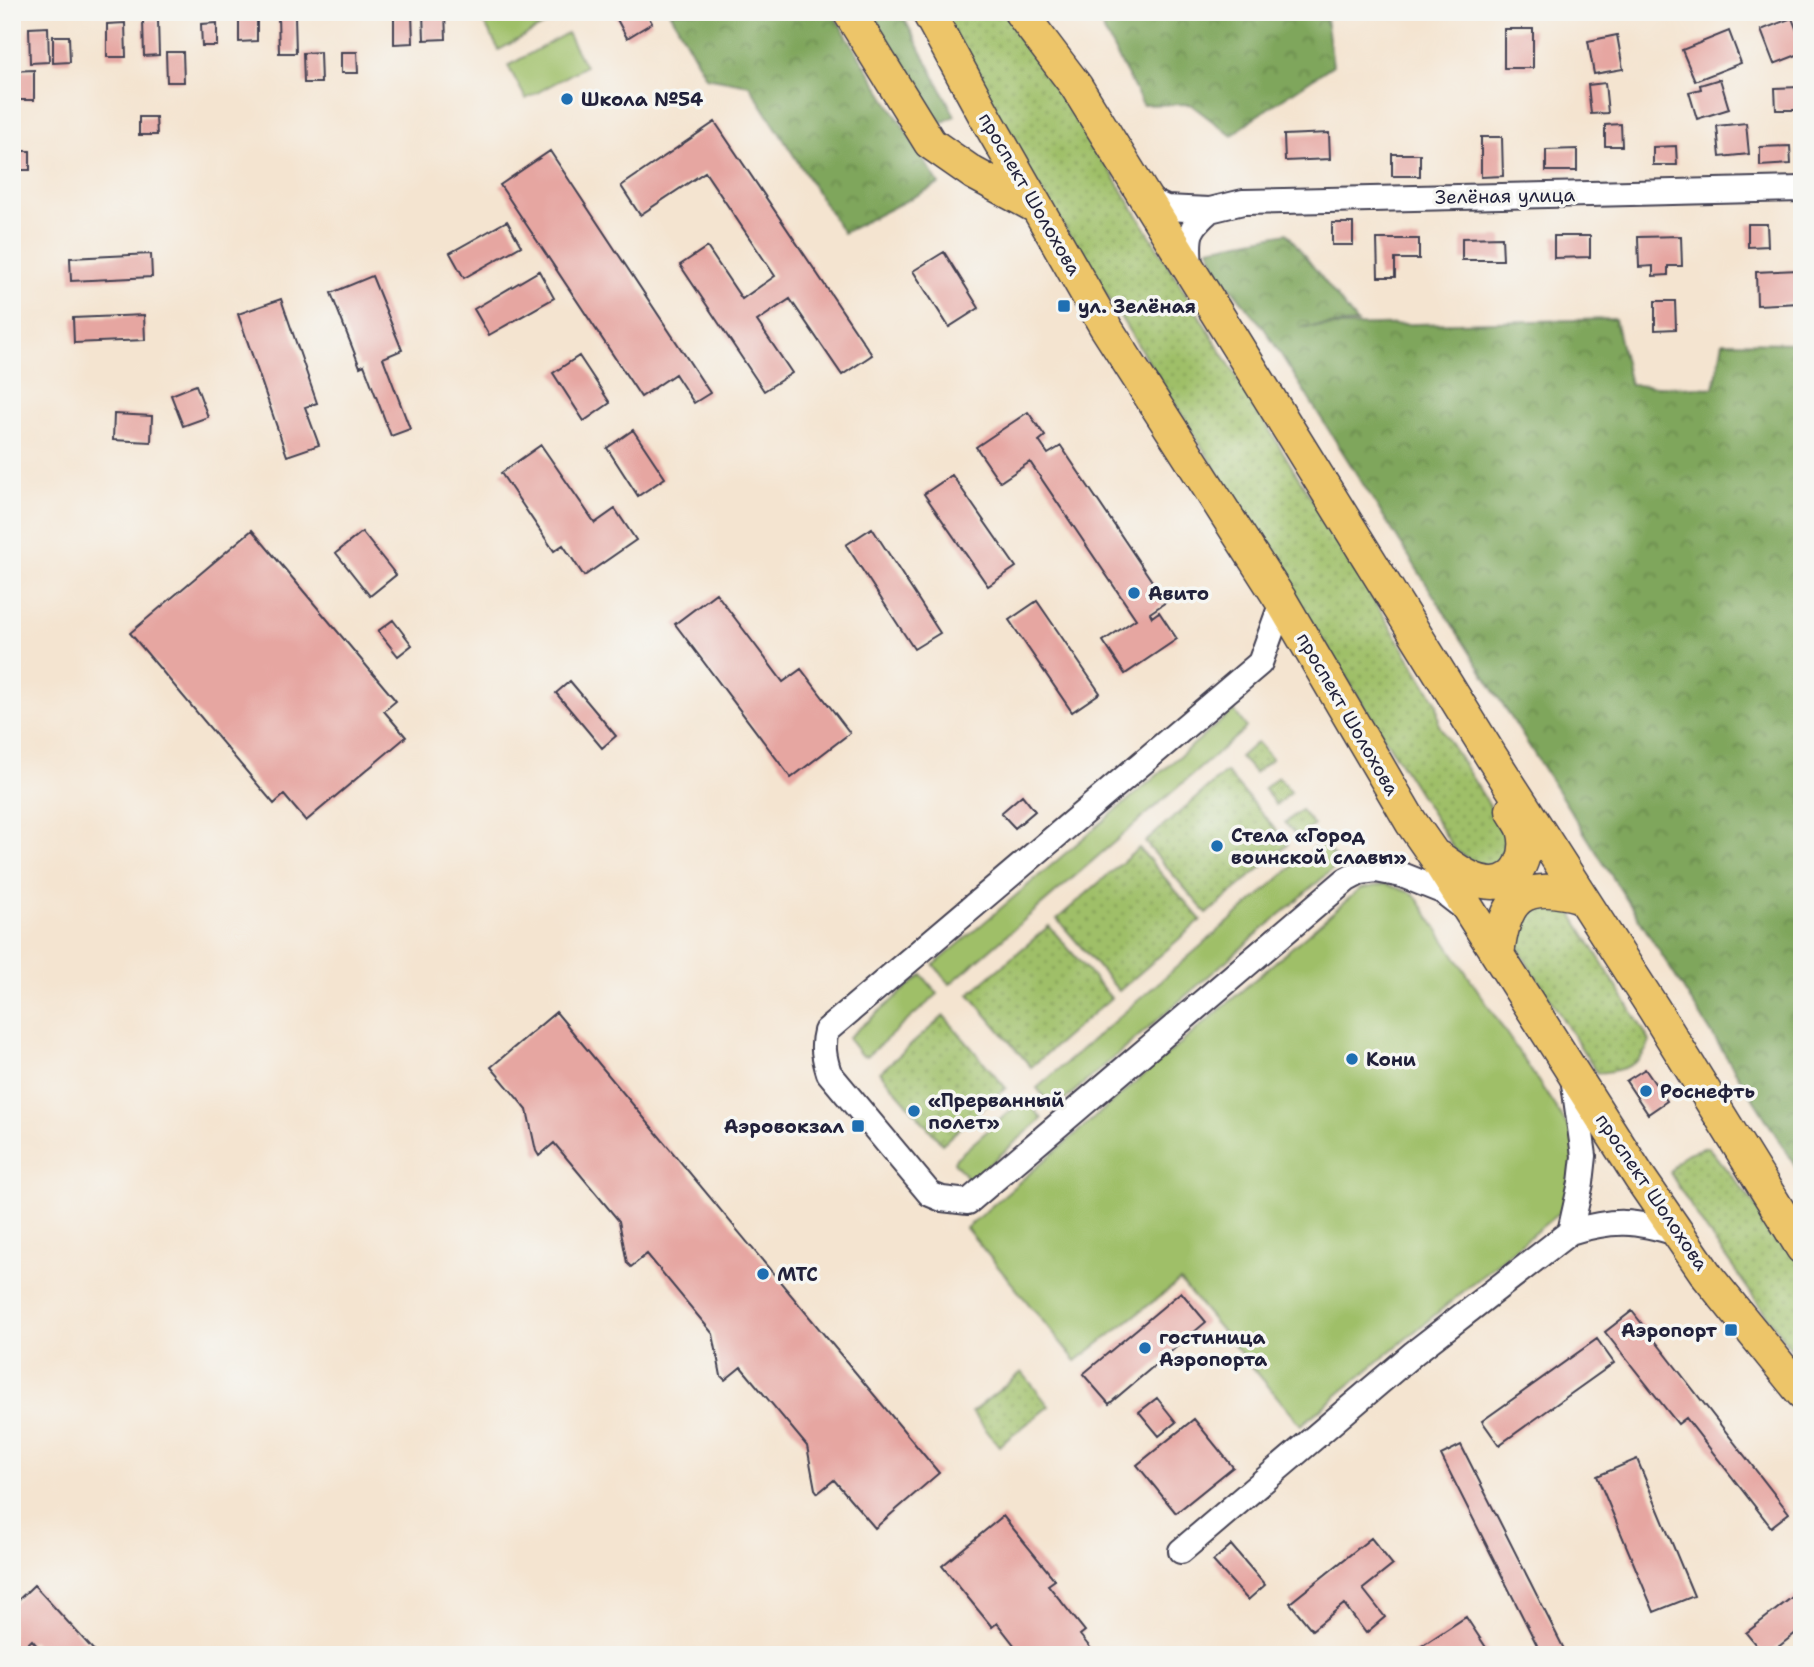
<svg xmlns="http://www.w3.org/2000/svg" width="1814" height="1667" font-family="'Shantell Sans',sans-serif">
<defs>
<pattern id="grass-dots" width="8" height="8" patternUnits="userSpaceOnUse" patternTransform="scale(1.75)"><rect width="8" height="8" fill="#9fbf68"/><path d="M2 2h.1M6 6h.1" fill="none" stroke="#819b57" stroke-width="1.8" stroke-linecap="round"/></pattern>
<pattern id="forest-crowns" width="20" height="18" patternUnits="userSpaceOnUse" patternTransform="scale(1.75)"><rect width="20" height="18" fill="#7fa65c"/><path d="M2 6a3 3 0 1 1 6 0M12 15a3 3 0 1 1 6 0" fill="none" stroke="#68874d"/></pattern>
</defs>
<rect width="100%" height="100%" fill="#f6f6f2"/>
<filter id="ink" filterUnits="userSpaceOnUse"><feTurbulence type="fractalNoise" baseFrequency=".0143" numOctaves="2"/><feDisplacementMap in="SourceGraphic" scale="14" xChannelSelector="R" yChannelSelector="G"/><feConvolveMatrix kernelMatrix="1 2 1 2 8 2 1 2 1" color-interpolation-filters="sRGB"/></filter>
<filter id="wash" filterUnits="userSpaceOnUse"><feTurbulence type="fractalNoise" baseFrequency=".00686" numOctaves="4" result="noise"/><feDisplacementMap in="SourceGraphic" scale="28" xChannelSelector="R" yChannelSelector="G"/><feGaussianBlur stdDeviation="1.57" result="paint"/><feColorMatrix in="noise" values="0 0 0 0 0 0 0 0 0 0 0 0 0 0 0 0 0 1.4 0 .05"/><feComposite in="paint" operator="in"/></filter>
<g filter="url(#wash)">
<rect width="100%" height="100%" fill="#f4e4d0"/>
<path fill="url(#grass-dots)" stroke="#607052" stroke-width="2" d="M933,12H1005L1041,58L1437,703L1439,725L1511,840L1509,865L1485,870L1454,849L946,39Z
M1257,742L1272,759L1255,773L1240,757Z
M1226,772L1288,844L1207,914L1145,842Z
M1278,777L1291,792L1276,805L1264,789Z
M1301,810L1314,825L1298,838L1285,823Z
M1139,848L1201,920L1119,991L1057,919Z
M1552,904L1569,909L1650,1041C1642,1066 1622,1071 1597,1073L1517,947L1520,921L1534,909Z
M1049,926L1111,998L1031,1067L969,994Z
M944,1016L1006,1088L942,1144L880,1072Z
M1708,1147L1802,1262V1365L1704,1227L1670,1173C1679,1155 1689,1151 1708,1147Z
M1022,1372L1049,1406L999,1446L972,1412Z"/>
<path fill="url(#forest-crowns)" stroke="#50644c" stroke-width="2" d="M670,12H832L939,184L843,233L749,85L706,77Z
M868,12H901L955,116L937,125Z
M1094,12H1325L1333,65L1252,119L1232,136L1190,104L1143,105Z
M1287,233L1357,323L1300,327L1615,319L1630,385L1714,388L1723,342L1802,343V1176L1264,328L1219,274L1209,248Z"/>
<path fill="#9fbf68" stroke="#607052" stroke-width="2" d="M489,12H556L559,17L499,50L481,17Z
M567,33L585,66L526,99L508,66Z
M1234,710L1246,727L1244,730L950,984L934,965Z
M1321,842L1340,863L1054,1109L1037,1088Z
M1386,884L1414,894L1571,1131L1579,1160L1571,1196L1561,1211L1301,1425L1180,1281L1076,1361L966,1228L1360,889Z
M922,975L938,994L867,1056L861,1055L848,1038Z
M1025,1098L1042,1119L970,1181L954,1162L955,1159Z"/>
<g id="blocks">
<path fill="#e6a6a1" d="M423,12H445L446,39L424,40Z
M613,12H646L652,23L627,38Z
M394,13H412L413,43L394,44Z
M278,15H295L296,53H279Z
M1792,18L1802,44V53L1774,64L1761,30Z
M143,20H158L159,55L144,56Z
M239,20H257V41L239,42Z
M125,23L126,57H107V24Z
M217,23V46H202L201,24Z
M48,27L49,62L30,63L29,28Z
M1504,29H1533V68H1504Z
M1729,31L1741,63L1695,81L1682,50Z
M1617,35L1623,69L1594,74L1588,41Z
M53,36H69L70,62L53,63Z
M166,52H183L184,82H167Z
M320,52L321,83H304L303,53Z
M341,52H357L358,73H341Z
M34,70V100H13L12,71Z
M1720,79L1729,109L1697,119L1689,92L1701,89L1700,85Z
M1605,83L1608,113L1591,114L1588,85Z
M1799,87L1800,110H1776L1775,88Z
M139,117H156L157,135H139Z
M715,122L872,355L842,375L790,299L757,321L792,373L764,391L680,265L707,247L742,299L775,276L705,172L640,215L621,186Z
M1746,123L1749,154L1720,157L1717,126Z
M1621,124L1622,146H1605V125Z
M1329,133L1330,159L1285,161L1284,135Z
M1481,137H1502L1503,176L1481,177Z
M1676,146L1677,165H1653V147Z
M1790,146L1791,164L1760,166V147Z
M1577,149V171H1546V150Z
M16,151H30V170H16Z
M550,151L710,393L694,403L675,374L641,397L500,185Z
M1392,154H1420V176H1392Z
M507,221L521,246L464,278L450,253Z
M1332,223H1353V245H1332Z
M1748,224H1767L1768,246L1748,247Z
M1554,236H1590V257L1554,258Z
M1681,236L1682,266H1668V275L1653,276V266L1639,267L1638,237Z
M1502,237L1503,260H1462V238Z
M1377,239H1419V259H1395V277H1378Z
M944,252L979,308L949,327L913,271Z
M151,254L152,277L71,281L70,258Z
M1799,270L1800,303L1757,305L1756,272Z
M539,271L554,298L489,335L474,309Z
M372,276L402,350L383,358L410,429L391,436L364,365L360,367L331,293Z
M281,299L317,403L305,407L319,445L287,456L238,314Z
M1655,301H1675L1676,329L1655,330Z
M144,315L145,340L74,343L73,318Z
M579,356L610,403L584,421L553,373Z
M196,385L208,417L183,426L171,395Z
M1028,412L1045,436L1039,441L1048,454L1061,446L1166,602L1150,613L1152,617L1159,612L1177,639L1125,674L1103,641L1136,619L1030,462L1000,482L976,447Z
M114,414L152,416L151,442L113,440Z
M633,430L665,478L638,496L607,448Z
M541,445L595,523L615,509L636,540L584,576L563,545L554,551L501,473Z
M952,475L1016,567L988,586L924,494Z
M872,528L940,633L914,649L846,545Z
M252,530L396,701L384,711L406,737L306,821L284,795L274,804L130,633Z
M362,532L396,575L370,596L336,553Z
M716,593L783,682L801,669L850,733L791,778L675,624Z
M1037,601L1100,693L1072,712L1009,620Z
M393,620L412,645L398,656L378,631Z
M570,681L616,736L602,748L556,693Z
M1022,795L1035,811L1015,828L1001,813Z
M556,1012L939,1473L875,1528L834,1480L818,1493L815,1489L807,1446L741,1367L725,1380L721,1376L713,1334L647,1254L631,1267L627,1263L619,1221L554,1143L539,1156L536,1151L527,1110L491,1067Z
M1645,1069L1667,1101L1648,1114L1626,1081Z
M1181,1292L1206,1322L1109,1404L1083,1374Z
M1632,1311L1789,1513L1771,1527L1686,1418L1678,1424L1605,1332Z
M1597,1339L1614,1363L1499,1445L1482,1421Z
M1157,1398L1176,1422L1159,1436L1139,1412Z
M1194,1419L1233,1467L1176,1513L1137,1465Z
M1461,1445L1567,1655H1542L1441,1455Z
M1637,1459L1694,1596L1654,1612L1597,1476Z
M1003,1516L1055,1580L1048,1585L1085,1631L1080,1635L1096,1655H1022L997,1623L992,1627L942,1566Z
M1371,1538L1393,1565L1363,1589L1385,1617L1366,1633L1344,1604L1312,1630L1290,1603Z
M1231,1545L1265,1585L1248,1600L1213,1561Z
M34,1585L98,1655H45L32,1640L16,1655H12V1606Z
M1795,1595L1802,1604V1628L1768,1655H1764L1746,1633Z
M1466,1617L1491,1655H1408Z"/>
</g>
</g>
<g filter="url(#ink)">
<use href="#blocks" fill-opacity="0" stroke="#423f51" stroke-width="2"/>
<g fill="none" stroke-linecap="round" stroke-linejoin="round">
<defs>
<path id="minor" d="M1145,198L1166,208L1187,209L1210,210L1243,202L1802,189
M1190,271C1189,238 1184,232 1210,210
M1282,602L1260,663L826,1031C822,1046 824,1057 829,1073L930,1194L942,1199L968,1202L1346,880L1361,872L1376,870L1402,875L1442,891L1464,908
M1570,1232L1581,1183L1584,1156L1573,1077
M1181,1551L1414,1353L1570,1232C1614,1219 1634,1220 1679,1234"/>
<path id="major" d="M849,12L930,143L973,173L1036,207
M928,12L986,118L1105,326L1282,602L1411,822L1434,855L1640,1178L1708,1277L1802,1393
M1020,12L1076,86L1491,756L1654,1009L1802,1248
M1438,857C1455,868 1472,883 1493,883C1520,882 1530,852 1523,829C1521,823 1515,816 1512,810
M1498,955C1505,898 1521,881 1579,896"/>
</defs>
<use href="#minor" stroke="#423f51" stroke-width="28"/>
<use href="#major" stroke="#423f51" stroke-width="35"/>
<use href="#minor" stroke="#fff" stroke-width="24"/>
<use href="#major" stroke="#edc569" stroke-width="32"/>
</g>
</g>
<g fill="#1f6fb2" stroke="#f6f6f2" stroke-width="2.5">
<circle cx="567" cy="99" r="7"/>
<rect x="1057" y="299" width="14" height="14" rx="3.5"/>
<circle cx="1134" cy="593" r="7"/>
<circle cx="1217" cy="846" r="7"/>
<circle cx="1352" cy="1059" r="7"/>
<circle cx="1646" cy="1091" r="7"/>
<circle cx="914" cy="1111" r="7"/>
<rect x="851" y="1119" width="14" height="14" rx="3.5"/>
<circle cx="763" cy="1274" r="7"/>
<rect x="1724" y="1323" width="14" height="14" rx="3.5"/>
<circle cx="1145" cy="1348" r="7"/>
</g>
<g text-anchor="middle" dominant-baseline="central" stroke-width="7" stroke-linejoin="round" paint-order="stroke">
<g font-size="19" font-weight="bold" fill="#22223b" stroke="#f6f6f2" text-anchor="start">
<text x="581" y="99">Школа №54</text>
<text x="1078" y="306">ул. Зелёная</text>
<text x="1148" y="593">Авито</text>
<text x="1231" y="835">Стела «Город<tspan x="1231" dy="22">воинской славы»</tspan></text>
<text x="1366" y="1059">Кони</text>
<text x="1660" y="1091">Роснефть</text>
<text x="928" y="1100">«Пpepвaнный<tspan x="928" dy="22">пoлeт»</tspan></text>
<text x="844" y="1126" text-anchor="end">Аэровокзал</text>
<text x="777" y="1274">МТС</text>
<text x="1717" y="1330" text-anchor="end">Аэропорт</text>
<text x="1159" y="1337">гостиница<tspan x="1159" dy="22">Аэропорта</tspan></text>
</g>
<g font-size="19" fill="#22223b" stroke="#f6f6f2">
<text transform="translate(1030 194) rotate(60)">проспект Шолохова</text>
<text transform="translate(1505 196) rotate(-1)">Зелёная улица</text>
<text transform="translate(1348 714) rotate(60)">проспект Шолохова</text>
<text transform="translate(1652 1192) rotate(56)">проспект Шолохова</text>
</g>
</g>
<rect width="1814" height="1667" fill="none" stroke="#f6f6f2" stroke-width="42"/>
</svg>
